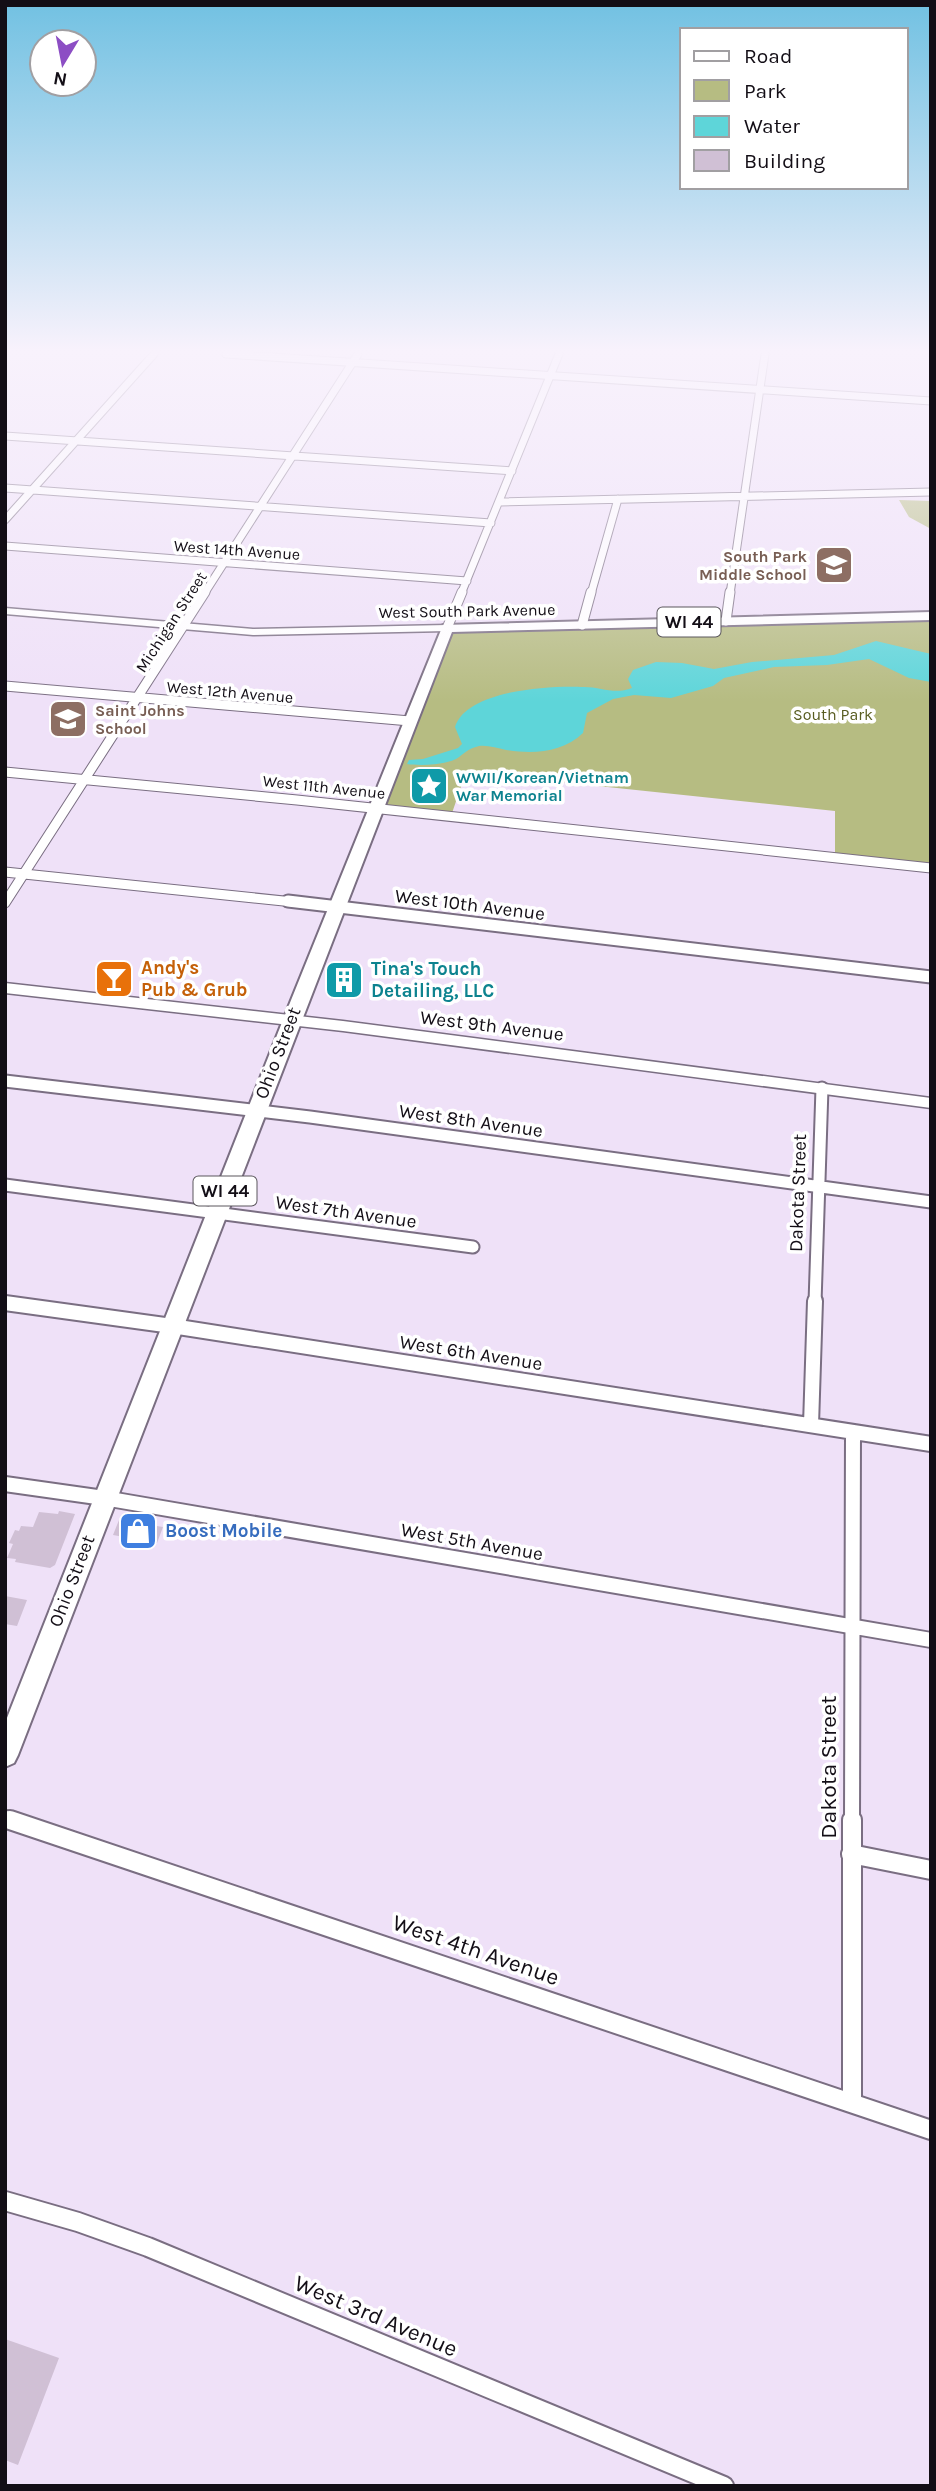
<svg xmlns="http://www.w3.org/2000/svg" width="936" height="2491" font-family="Karla,sans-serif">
<rect width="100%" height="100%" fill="#efe1f8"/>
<path fill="#b6bc82" d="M899,500L931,501V529L909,517Z
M931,616V868L835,858V811L466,772L451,816L376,808L448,628Z"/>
<path fill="#5ed5d9" d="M876,641L931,654V682L909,678L869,659L827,665L774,667L724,678L713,686L671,698L634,695L613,699L587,713L583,733C562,753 533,754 506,750C497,748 488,745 479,746C467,749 464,754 456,759C444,765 420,766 407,764L409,760L423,759L458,748L462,744L455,727C466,690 551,685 584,687C602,687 614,695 632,688L628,679L633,670L656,662L682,663L714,669L752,662L834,655Z"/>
<path fill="#d0c0d5" d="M110,968L122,970L119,975H123L112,992L98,991Z
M338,974L354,976L348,993H339L333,987Z
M59,1511L75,1514L55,1565L50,1568L15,1562L16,1559L7,1558L13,1544L9,1543L15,1530L19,1531L21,1526L33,1527L39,1512L58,1514Z
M119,1520L163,1527L157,1543L113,1535Z
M5,1596L27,1600L17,1626L5,1624Z
M5,2339L59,2358L18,2465L5,2460Z"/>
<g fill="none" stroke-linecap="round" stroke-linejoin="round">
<defs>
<path id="street-far4" d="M226,354L931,401
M5,436L512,471
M5,488L491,523
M500,502L931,492
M5,520L154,354
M5,546L467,581
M204,594L358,354
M461,594L559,354
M591,594L618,499
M730,594L765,354"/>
<path id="street-far3" d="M726,621L730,592
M582,625L591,592
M447,628L462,592
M5,686L410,721
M5,772L297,800L931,868
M5,872L303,903
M5,903L205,592"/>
<path id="street-far2" d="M288,901L931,977
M5,1081L310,1117L931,1202
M5,1185L473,1247
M815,1303L822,1088"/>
<path id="street-far1" d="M5,1303L172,1326L931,1444
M811,1425L815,1301
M5,1484L104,1498L931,1640
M5,1818L15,1821
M852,1821L853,1432"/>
<path id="street" d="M10,1820L931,2130
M851,1854L931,1870
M852,2102V1820
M5,2201L78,2222L148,2247L724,2486"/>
<path id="secondary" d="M5,608L253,629L447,625L453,628L447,631L253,635L5,614Z
M5,983L343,1021L931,1098V1108L343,1031L5,993Z"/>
<path id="primary" d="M931,612V620L452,632L18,1755L14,1763L5,1767V1723L283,1020L443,625Z"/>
</defs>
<use href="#street-far4" stroke="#7a6e82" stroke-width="9"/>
<use href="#street-far3" stroke="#7a6e82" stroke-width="11"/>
<use href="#street-far2" stroke="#7a6e82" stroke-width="15"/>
<use href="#street-far1" stroke="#7a6e82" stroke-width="18"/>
<use href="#street" stroke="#7a6e82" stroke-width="22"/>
<use href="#secondary" stroke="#7a6e82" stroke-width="3"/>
<use href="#primary" stroke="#7a6e82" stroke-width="4"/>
<use href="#street-far4" stroke="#fff" stroke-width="7"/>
<use href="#street-far3" stroke="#fff" stroke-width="9"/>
<use href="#street-far2" stroke="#fff" stroke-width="11"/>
<use href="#street-far1" stroke="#fff" stroke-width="14"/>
<use href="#street" stroke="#fff" stroke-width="18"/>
<use href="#secondary" fill="#fff" fill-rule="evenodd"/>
<use href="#primary" fill="#fff" fill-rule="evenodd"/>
</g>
<linearGradient id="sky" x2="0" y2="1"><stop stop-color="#71c1e2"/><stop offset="0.5" stop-color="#f8f2fc"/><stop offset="1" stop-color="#f8f2fc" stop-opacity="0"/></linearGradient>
<rect width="936" height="702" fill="url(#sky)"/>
<defs>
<symbol id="school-square" viewBox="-11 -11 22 22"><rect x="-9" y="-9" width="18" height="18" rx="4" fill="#8d6e63" stroke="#fff"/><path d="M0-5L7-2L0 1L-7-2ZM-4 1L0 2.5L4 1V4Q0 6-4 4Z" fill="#fff"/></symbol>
<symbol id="sight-square" viewBox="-11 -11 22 22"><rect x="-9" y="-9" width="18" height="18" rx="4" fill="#0f9aa8" stroke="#fff"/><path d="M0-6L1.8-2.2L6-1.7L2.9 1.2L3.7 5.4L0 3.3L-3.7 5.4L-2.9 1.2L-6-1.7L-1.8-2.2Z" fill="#fff"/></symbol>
<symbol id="bar-square" viewBox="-11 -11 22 22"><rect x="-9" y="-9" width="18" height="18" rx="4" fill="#e8710a" stroke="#fff"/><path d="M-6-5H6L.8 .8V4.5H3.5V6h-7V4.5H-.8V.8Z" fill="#fff"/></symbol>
<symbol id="building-square" viewBox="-11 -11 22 22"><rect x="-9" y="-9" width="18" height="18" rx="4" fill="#0f9aa8" stroke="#fff"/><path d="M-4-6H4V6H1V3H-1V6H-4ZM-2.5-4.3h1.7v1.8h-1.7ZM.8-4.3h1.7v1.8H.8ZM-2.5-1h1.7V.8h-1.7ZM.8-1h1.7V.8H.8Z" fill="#fff"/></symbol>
<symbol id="shop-square" viewBox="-11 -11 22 22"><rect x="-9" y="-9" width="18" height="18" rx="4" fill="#3f7fe0" stroke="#fff"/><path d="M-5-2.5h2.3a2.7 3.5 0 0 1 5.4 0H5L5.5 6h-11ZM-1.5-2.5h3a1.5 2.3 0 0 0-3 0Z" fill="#fff"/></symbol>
</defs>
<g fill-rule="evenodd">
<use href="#school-square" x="812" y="543" width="44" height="44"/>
<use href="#school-square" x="46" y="697" width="44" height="44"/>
<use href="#sight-square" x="407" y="764" width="44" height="44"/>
<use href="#bar-square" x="92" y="957" width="44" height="44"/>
<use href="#building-square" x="322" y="958" width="44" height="44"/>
<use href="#shop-square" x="116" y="1509" width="44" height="44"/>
</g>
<g text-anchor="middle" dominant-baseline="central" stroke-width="7" stroke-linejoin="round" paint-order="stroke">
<g font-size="16" fill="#130e16" stroke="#fff">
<text transform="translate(237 550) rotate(4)">West 14th Avenue</text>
<text transform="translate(467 611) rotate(-1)">West South Park Avenue</text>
<text transform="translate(171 622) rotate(-57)">Michigan Street</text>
<text transform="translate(230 692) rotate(5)">West 12th Avenue</text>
<text transform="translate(324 787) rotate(6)">West 11th Avenue</text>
</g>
<g font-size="16" font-weight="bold" fill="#785e54" stroke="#fff" text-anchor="end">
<text x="807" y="556">South Park<tspan x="807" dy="18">Middle School</tspan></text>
<text x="95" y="710" text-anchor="start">Saint Johns<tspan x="95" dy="18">School</tspan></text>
</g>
<g font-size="16" fill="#585c20" stroke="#fff">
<text x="833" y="714">South Park</text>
</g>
<g font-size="16" font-weight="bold" fill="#0d838f" stroke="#fff" text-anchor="start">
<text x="456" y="777">WWII/Korean/Vietnam<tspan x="456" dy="18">War Memorial</tspan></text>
</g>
<g fill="#fff" stroke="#5a565c" stroke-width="2">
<rect x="657.5" y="607.5" width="63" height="29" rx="5"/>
<rect x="193.5" y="1176.5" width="63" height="29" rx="5"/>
</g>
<g font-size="18" font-weight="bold" fill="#130e16">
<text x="689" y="622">WI 44</text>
<text x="225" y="1191">WI 44</text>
</g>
<g font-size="19" fill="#130e16" stroke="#fff">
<text transform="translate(470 905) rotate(7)">West 10th Avenue</text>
<text transform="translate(492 1026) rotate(7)">West 9th Avenue</text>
<text transform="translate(278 1053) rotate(-69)">Ohio Street</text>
<text transform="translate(471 1121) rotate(8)">West 8th Avenue</text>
<text transform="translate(798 1193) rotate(-88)">Dakota Street</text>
<text transform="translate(346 1212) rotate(8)">West 7th Avenue</text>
<text transform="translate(471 1353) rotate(9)">West 6th Avenue</text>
<text transform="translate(472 1542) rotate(10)">West 5th Avenue</text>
<text transform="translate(72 1581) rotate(-69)">Ohio Street</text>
</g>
<g font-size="19" font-weight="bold" fill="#c56008" stroke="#fff" text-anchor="start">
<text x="141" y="968">Andy's<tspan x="141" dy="22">Pub &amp; Grub</tspan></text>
</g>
<g font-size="19" font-weight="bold" fill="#0d838f" stroke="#fff" text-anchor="start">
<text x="371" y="969">Tina's Touch<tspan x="371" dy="22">Detailing, LLC</tspan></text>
</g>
<g font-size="19" font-weight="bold" fill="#366cbe" stroke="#fff" text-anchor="start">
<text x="165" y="1531">Boost Mobile</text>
</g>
<g font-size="23" fill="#130e16" stroke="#fff">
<text transform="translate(828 1767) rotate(-90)">Dakota Street</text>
<text transform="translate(476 1950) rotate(19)">West 4th Avenue</text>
<text transform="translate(376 2316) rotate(23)">West 3rd Avenue</text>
</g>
</g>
<rect width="936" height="2491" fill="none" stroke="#130e16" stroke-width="14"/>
<rect x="680" y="28" width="228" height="161" fill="#ffffff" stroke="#a19fa2" stroke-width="2"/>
<rect x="694" y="51" width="35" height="10" fill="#ffffff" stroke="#a19fa2" stroke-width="2"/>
<text x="744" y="63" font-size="21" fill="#130e16">Road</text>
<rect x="694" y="80" width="35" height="21" fill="#b6bc82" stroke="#a19fa2" stroke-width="2"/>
<text x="744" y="98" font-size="21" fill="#130e16">Park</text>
<rect x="694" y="116" width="35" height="21" fill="#5ed5d9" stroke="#a19fa2" stroke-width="2"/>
<text x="744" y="133" font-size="21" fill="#130e16">Water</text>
<rect x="694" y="150" width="35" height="21" fill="#d0c0d5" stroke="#a19fa2" stroke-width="2"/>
<text x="744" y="168" font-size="21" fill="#130e16">Building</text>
<g transform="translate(63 63) rotate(190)"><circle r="33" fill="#ffffff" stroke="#a19fa2" stroke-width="2"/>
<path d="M0-5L12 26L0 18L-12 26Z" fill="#8c4ec4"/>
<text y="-10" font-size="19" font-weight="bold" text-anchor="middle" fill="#130e16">N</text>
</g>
</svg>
